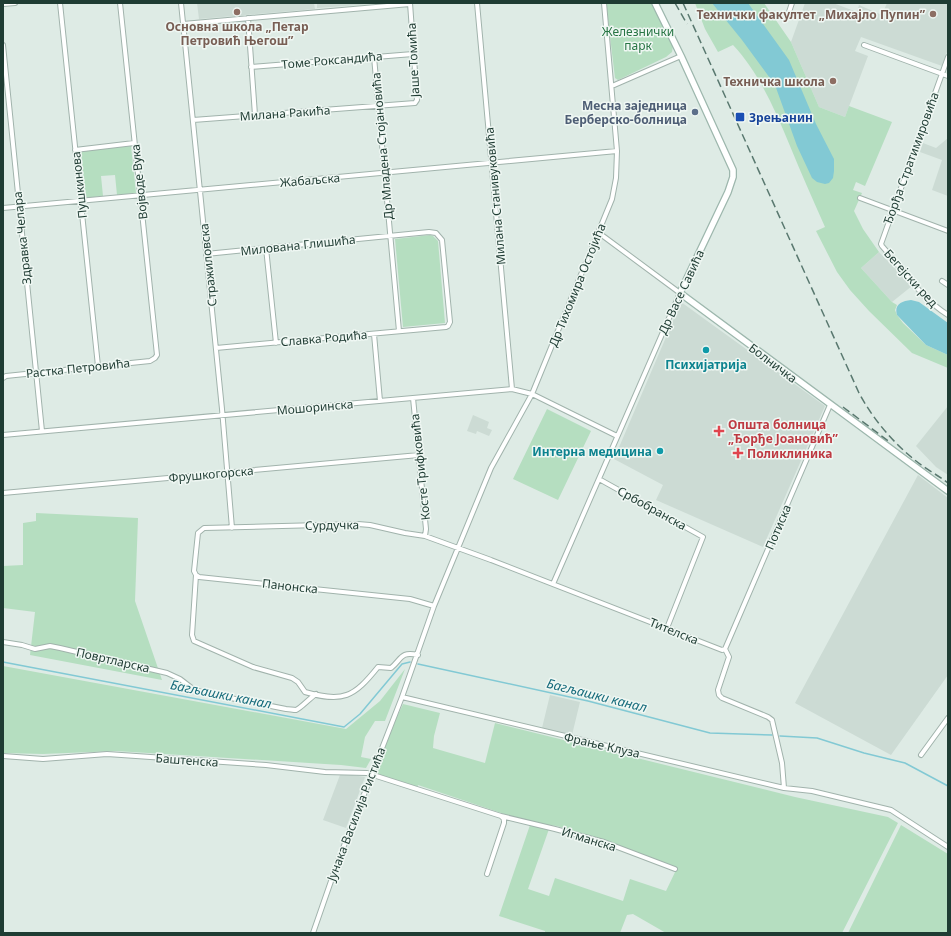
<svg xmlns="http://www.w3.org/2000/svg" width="951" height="936" font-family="'Noto Sans',sans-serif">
<rect width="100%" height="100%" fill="#deebe5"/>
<path fill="#ccdbd4" d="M197,3H314L315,9L199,19Z
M317,3H386L317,8Z
M805,3H833L857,12L859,5L882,15L887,3H948V49L942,66L861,37L855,51L868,56L845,117L819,107L791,42Z
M948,138V196L932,190L942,160L920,152L923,143L936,148Z
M879,252L912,286L892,302L861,268Z
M681,302L825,406L763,547L656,500L663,485L614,459Z
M948,406V475L936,467L916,446Z
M473,415L489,422L487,428L492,430L489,436L477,431L476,434L467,431Z
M918,475L948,498V675L891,755L795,703Z
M550,695L580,702L572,735L542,728Z
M340,775H352L365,777L346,828L323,820Z"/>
<path fill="#b5dec0" d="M606,3H651L673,46L672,52L666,57L618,80L615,78Z
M695,3H764L791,42L819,107L845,117L849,106L892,122L865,186L856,182L853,190L862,193L854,211L863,229L879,252L861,268L892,302L897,305L895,310L897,315L903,323L926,345L948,355V368L912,353L869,311L850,290L837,272L816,231L825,227C813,200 801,173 790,146C775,110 760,74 733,45L718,52L705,29Z
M131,146L136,193L117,195L115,175L101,176L103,196L84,198L79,151Z
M430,235L433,236L438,241L445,323L403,327L395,239Z
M547,409L591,431L558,500L513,479Z
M36,513L138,518L135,601L162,680L30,655L35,612L3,608V566L23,565V523L36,521Z
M3,666L346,729L380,701L405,669L385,721H375L365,737L361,757L371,759L366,768L341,765L116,751L43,754L3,753Z
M403,704L440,713L434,736L433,748L485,763L495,723L795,797L888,817L898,823L842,933H666L633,914L627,915L620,933H545V931L499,916L530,825L549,829L528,889L549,896L555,878L623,901L630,879L666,891L677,868L600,839L557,826L531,823L418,785L417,788L375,773L396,719Z
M901,825L948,854V933H848Z"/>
<path fill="#82c9d4" d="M712,3H748L789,60L816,124L834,159V171L833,178L829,183L825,184L817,182L812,178L797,146L775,85L742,40Z
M911,300L919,302L948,323V355L926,345L897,315C894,305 901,301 911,300Z"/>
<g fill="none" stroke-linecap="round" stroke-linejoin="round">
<path stroke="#82c9d4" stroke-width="1.5" d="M3,662L344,727L360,714L402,664L410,662
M418,664L588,701L710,733L772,735
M780,736L817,738L864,753L905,763L948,786"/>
<defs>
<path id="street" d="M60,3L98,366
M181,3L222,409L232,528
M477,3L512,389
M604,3L617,151L616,178L612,199L532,394L491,468L434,606L402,697L784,788L812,791L891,810L948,847
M3,4L15,3
M789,12L792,3
M248,18L255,115
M183,24L410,4
M3,45L42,431
M864,45L948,76
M374,57L399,331
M948,57L881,244L882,246C903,270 921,298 948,315
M251,67L413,54
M612,86L681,56
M193,120L415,103L417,100L410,3
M75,150L134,143
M860,198L948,231
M3,208L617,151
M266,248L276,343
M206,254L429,232L436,233L442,240L450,322L448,326L446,327L216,348
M942,281L948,285
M374,334L380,401
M3,378L6,376L150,361L155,358L157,355L120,3
M413,398L426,529L425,536
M3,435L512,389L532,394L617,436
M599,479L703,537L667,628
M3,493L419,455
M196,575L199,577L410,599L434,606
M553,584L680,293L599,233
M3,642L22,645L35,649L50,646L60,648L167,673L180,679L193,689L205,693L286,709C289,709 293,710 296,710C300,709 310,698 316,694
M725,649L830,405
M418,655C400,651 402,659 391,668L378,667C354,697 343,703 305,692L298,682L292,678L253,667L194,641L192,635L196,575L194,571L198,533L204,528L358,524L370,525L405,533L425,536L491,560L722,650L725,649L729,657L718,690L719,695L722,698L768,717L772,720L782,763L784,788
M921,755L948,718
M3,756L43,759L107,754L266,765L325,772L367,773L501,816L504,819V823L487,874
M501,816L555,829L604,842L675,869
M313,933L338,861L402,697"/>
<path id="secondary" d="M655,3L681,56L733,170V177L728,192L680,293L948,491"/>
</defs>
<use href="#street" stroke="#a1b3ac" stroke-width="6"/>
<use href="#secondary" stroke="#9db7ad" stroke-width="8"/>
<use href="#street" stroke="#fff" stroke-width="4"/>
<use href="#secondary" stroke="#fff" stroke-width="5.5"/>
<path stroke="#59786f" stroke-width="1.5" stroke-dasharray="8 4" stroke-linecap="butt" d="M675,3L687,24
M683,3L859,393C872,417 889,438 910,456C921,466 936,474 948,483
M843,407L891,443"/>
</g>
<g fill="#8d6e63" stroke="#eff7f3" stroke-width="1.5">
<circle cx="237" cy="12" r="4"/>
<circle cx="933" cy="14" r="4"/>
<circle cx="833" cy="81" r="4"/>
</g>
<circle fill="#5c6f8a" stroke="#eff7f3" stroke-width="1.5" cx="695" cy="112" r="4"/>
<rect fill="#1a4fb4" stroke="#eff7f3" stroke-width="1.5" x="735" y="112" width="10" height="10" rx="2"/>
<g fill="#0f9aa8" stroke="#eff7f3" stroke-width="1.5">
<circle cx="706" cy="350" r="4"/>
<circle cx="660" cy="451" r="4"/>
</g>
<g fill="#e0444e" stroke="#eff7f3" stroke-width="1.5">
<path d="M717 425h4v4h4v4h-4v4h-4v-4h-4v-4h4z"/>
<path d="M736 447h4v4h4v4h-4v4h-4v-4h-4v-4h4z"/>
</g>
<g text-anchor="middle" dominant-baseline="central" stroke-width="3" stroke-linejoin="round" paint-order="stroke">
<g font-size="12" font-weight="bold" fill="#785e54" stroke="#eff7f3" text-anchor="end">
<text x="925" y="14">Технички факултет „Михајло Пупин”</text>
<text x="237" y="26" text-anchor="middle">Основна школа „Петар<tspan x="237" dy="14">Петровић Његош”</tspan></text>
<text x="825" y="81">Техничка школа</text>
</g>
<g font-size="12" fill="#277544" stroke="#eff7f3">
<text x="638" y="31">Железнички<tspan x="638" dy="14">парк</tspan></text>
</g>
<g font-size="12" fill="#1f3c33" stroke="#eff7f3">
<text transform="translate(332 60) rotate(-5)">Томе Роксандића</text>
<text transform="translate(413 60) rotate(-93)">Јаше Томића</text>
<text transform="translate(285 113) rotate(-4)">Милана Ракића</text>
<text transform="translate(382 146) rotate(-95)">Др Младена Стојановића</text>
<text transform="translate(911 158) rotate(-70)">Ђорђа Стратимировића</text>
<text transform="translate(310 180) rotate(-5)">Жабаљска</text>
<text transform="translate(139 182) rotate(-96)">Војводе Вука</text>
<text transform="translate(79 185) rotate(-96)">Пушкинова</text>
<text transform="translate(495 196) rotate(-95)">Милана Станивуковића</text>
<text transform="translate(22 238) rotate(-96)">Здравка Челара</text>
<text transform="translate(298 245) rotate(-6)">Милована Глишића</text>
<text transform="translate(208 265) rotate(-96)">Стражиловска</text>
<text transform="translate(911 278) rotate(48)">Бегејски ред</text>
<text transform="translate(577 285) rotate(-68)">Др Тихомира Остојића</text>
<text transform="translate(681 292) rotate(-65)">Др Васе Савића</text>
<text transform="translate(324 338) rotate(-5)">Славка Родића</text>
<text transform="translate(773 363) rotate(37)">Болничка</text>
<text transform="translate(78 368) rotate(-6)">Растка Петровића</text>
<text transform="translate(315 407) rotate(-5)">Мошоринска</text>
<text transform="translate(420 467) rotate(-96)">Косте Трифковића</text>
<text transform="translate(211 474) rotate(-5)">Фрушкогорска</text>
<text transform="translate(652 508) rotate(29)">Србобранска</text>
<text transform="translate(332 525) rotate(-1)">Сурдучка</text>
<text transform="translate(778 527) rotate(-67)">Потиска</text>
<text transform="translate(290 586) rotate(6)">Панонска</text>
<text transform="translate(674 631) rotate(22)">Тителска</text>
<text transform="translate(113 660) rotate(13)">Повртларска</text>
<text transform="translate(602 745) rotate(13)">Фрање Клуза</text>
<text transform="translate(187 760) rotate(4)">Баштенска</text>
<text transform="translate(356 814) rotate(-69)">Јунака Василија Ристића</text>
<text transform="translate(589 839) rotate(17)">Игманска</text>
</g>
<g font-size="12" font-weight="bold" fill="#4e5e75" stroke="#eff7f3" text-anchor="end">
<text x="687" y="105">Месна заједница<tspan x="687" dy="14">Берберско-болница</tspan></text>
</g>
<g font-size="12" font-weight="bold" fill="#164399" stroke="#eff7f3" text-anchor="start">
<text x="749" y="117">Зрењанин</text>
</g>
<g font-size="12" font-weight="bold" fill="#0d838f" stroke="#eff7f3">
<text x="706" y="364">Психијатрија</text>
<text x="652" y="451" text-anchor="end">Интерна медицина</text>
</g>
<g font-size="12" font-weight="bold" fill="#be3a42" stroke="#eff7f3" text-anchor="start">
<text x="728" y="424">Општа болница<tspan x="728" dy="14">„Ђорђе Јоановић”</tspan></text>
<text x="747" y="453">Поликлиника</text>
</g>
<g font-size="13" font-style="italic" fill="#166b7b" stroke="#eff7f3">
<text transform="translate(221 694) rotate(11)">Багљашки канал</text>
<text transform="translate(597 695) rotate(14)">Багљашки канал</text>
</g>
</g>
<rect width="951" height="936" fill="none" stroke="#1f3c33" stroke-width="8"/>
</svg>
